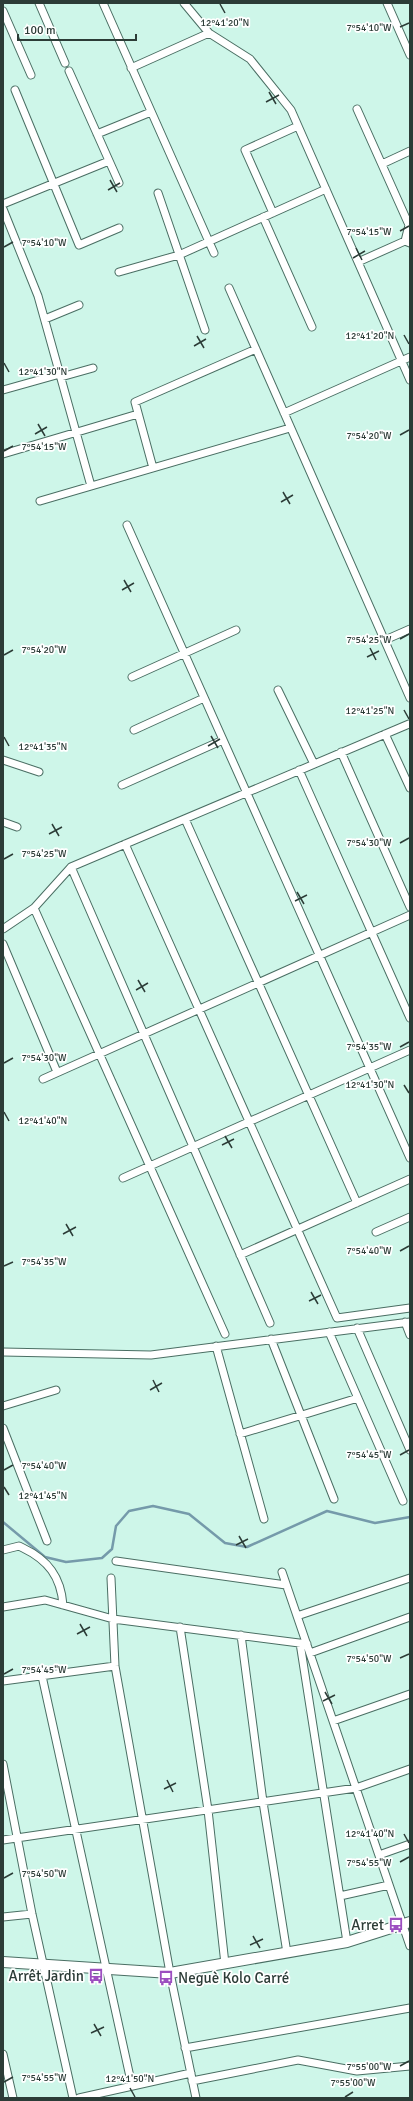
<svg xmlns="http://www.w3.org/2000/svg" width="413" height="2101" font-family="Signika,sans-serif">
<rect width="100%" height="100%" fill="#cef6e9"/>
<g fill="none" stroke-linecap="round" stroke-linejoin="round">
<path stroke="#759aaa" stroke-width="2.5" d="M3,1522L45,1557L66,1562L102,1558L112,1549L116,1526L129,1511L153,1506L189,1514L225,1543L247,1547L327,1511L375,1523L410,1517"/>
<defs>
<path id="street" d="M39,3L65,63
M103,3L214,253
M184,3L209,33L250,59L291,110L410,380
M387,3L410,55
M3,11L31,75
M131,68L209,33
M69,71L119,183
M15,90L79,245L119,228
M357,109L409,225L405,241
M97,134L151,112
M382,164L410,151
M158,193L205,330
M3,204L109,161
M3,209L38,296L91,486
M273,213L245,150L298,126
M263,217L312,327
M358,262L405,241L410,243
M119,272L179,255L326,189
M229,288L410,698
M45,319L79,305
M61,377L93,368
M3,390L60,374
M284,413L410,357
M3,454L138,414
M153,468L135,402L256,349
M40,501L290,428
M127,525L410,1158
M385,640L410,629
M132,677L236,630
M278,690L314,764
M134,730L204,698
M385,734L410,788
M341,752L410,907
M3,760L39,772
M299,770L410,1018
M122,785L223,740
M185,819L357,1203
M3,822L17,827
M125,844L337,1318L410,1308
M71,867L270,1323
M34,908L225,1334
M3,929L34,908L71,867L409,724
M3,944L57,1072
M43,1079L410,915
M123,1178L410,1050
M376,1232L410,1217
M240,1255L410,1179
M405,1322L410,1335
M357,1328L410,1450
M329,1332L403,1501
M271,1339L334,1499
M216,1346L264,1519
M3,1352L151,1355L410,1322
M3,1406L56,1390
M3,1428L47,1541
M240,1434L358,1398
M3,1550L19,1546L23,1548C48,1560 61,1577 63,1605
M116,1561L286,1585
M282,1572L410,1946
M111,1578L115,1666L170,1973L196,2098
M3,1607L45,1600L113,1619L307,1644
M297,1616L410,1578
M180,1627L208,1810L225,1964
M241,1635L263,1802L287,1953
M300,1643L347,1942
M310,1653L410,1617
M42,1676L132,2086
M3,1681L115,1666
M333,1721L410,1694
M3,1764L32,1914L73,2098
M3,1840L356,1788L410,1769
M379,1855L410,1844
M340,1896L389,1885
M3,1917L32,1914
M185,2048L410,2008
M3,2054L13,2098
M192,2081L298,2060L357,2071L410,2066
M79,2098L191,2073"/>
<path id="secondary" d="M3,1962L170,1973L347,1942L410,1922"/>
</defs>
<use href="#street" stroke="#4a6e63" stroke-width="9"/>
<use href="#secondary" stroke="#4a6e63" stroke-width="12"/>
<use href="#street" stroke="#fff" stroke-width="7"/>
<use href="#secondary" stroke="#fff" stroke-width="10"/>
</g>
<path fill="none" stroke="#2c3c37" stroke-width="1.5" d="M220,4L225,13M400,27L409,23M269,92L276,104M266,102L279,95M110,180L117,192M108,190L120,183M400,231L409,226M4,247L13,242M356,248L362,260M353,258L365,251M404,335L409,344M197,336L204,348M194,346L206,339M4,363L9,372M38,424L45,436M35,434L47,427M400,435L409,430M4,451L13,446M283,492L290,504M281,502L293,495M124,580L131,592M122,590L134,583M400,639L409,634M370,648L376,660M4,655L13,650M367,657L379,651M404,710L409,719M211,736L218,748M4,737L9,746M208,746L220,739M52,824L59,836M49,834L62,827M400,843L409,838M4,859L13,854M297,892L304,904M295,901L307,895M138,980L145,992M136,990L148,983M400,1047L409,1042M4,1063L13,1058M404,1085L409,1093M4,1112L9,1121M225,1136L232,1148M222,1145L234,1139M66,1224L73,1236M63,1234L76,1227M400,1251L409,1246M4,1266L13,1262M311,1292L318,1304M309,1301L321,1295M153,1380L159,1392M150,1390L162,1383M400,1455L409,1450M4,1470L13,1465M4,1487L9,1495M239,1536L246,1548M236,1545L248,1539M80,1624L87,1636M77,1634L90,1627M400,1658L409,1654M4,1674L13,1669M325,1692L332,1704M323,1701L335,1695M167,1780L173,1792M164,1789L176,1783M404,1834L409,1843M400,1862L409,1857M4,1878L13,1873M253,1936L260,1948M250,1945L263,1939M94,2024L101,2036M91,2033L104,2027M400,2066L409,2061M4,2082L13,2077M130,2088L135,2097M345,2097L353,2092"/>
<defs>
<symbol id="bus-bare" viewBox="-9 -9 18 18"><path d="M-5-6H5V4H4V6H2V4H-2V6H-4V4H-5ZM-3.5-4V0h7V-4ZM-3.5 1.2v1.5H-2V1.2ZM2 1.2v1.5H3.5V1.2Z" fill="#9c4fc0" stroke="#fff" stroke-width="2.5" paint-order="stroke"/></symbol>
</defs>
<g fill-rule="evenodd">
<use href="#bus-bare" x="385" y="1914" width="22" height="22"/>
<use href="#bus-bare" x="85" y="1965" width="22" height="22"/>
<use href="#bus-bare" x="155" y="1967" width="22" height="22"/>
</g>
<g text-anchor="middle" dominant-baseline="central" stroke-width="3.5" stroke-linejoin="round" paint-order="stroke">
<g font-size="15" fill="#2c3c37" stroke="#fff" text-anchor="end">
<text x="384" y="1925">Arret</text>
<text x="84" y="1976">Arrêt Jardin</text>
<text x="178" y="1978" text-anchor="start">Neguè Kolo Carré</text>
</g>
</g>
<g font-size="10" text-anchor="middle" fill="#2c3c37" stroke="#fff" stroke-width="3.5" stroke-linejoin="round" paint-order="stroke">
<text x="225" y="26">12°41'20"N</text>
<text x="369" y="31">7°54'10"W</text>
<text x="369" y="235">7°54'15"W</text>
<text x="44" y="246">7°54'10"W</text>
<text x="370" y="339">12°41'20"N</text>
<text x="43" y="375">12°41'30"N</text>
<text x="369" y="439">7°54'20"W</text>
<text x="44" y="450">7°54'15"W</text>
<text x="369" y="643">7°54'25"W</text>
<text x="44" y="653">7°54'20"W</text>
<text x="370" y="714">12°41'25"N</text>
<text x="43" y="750">12°41'35"N</text>
<text x="369" y="846">7°54'30"W</text>
<text x="44" y="857">7°54'25"W</text>
<text x="369" y="1050">7°54'35"W</text>
<text x="44" y="1061">7°54'30"W</text>
<text x="370" y="1088">12°41'30"N</text>
<text x="43" y="1124">12°41'40"N</text>
<text x="369" y="1254">7°54'40"W</text>
<text x="44" y="1265">7°54'35"W</text>
<text x="369" y="1458">7°54'45"W</text>
<text x="44" y="1469">7°54'40"W</text>
<text x="43" y="1499">12°41'45"N</text>
<text x="369" y="1662">7°54'50"W</text>
<text x="44" y="1673">7°54'45"W</text>
<text x="370" y="1837">12°41'40"N</text>
<text x="369" y="1866">7°54'55"W</text>
<text x="44" y="1877">7°54'50"W</text>
<text x="369" y="2070">7°55'00"W</text>
<text x="44" y="2081">7°54'55"W</text>
<text x="130" y="2082">12°41'50"N</text>
<text x="353" y="2086">7°55'00"W</text>
</g>
<rect width="413" height="2101" fill="none" stroke="#2c3c37" stroke-width="8"/>
<path d="M18 34v6h118v-6" fill="none" stroke="#2c3c37" stroke-width="2"/>
<text x="24" y="34" font-size="12" fill="#2c3c37" stroke="#ffffff" stroke-width="3" paint-order="stroke">100 m</text>
</svg>
